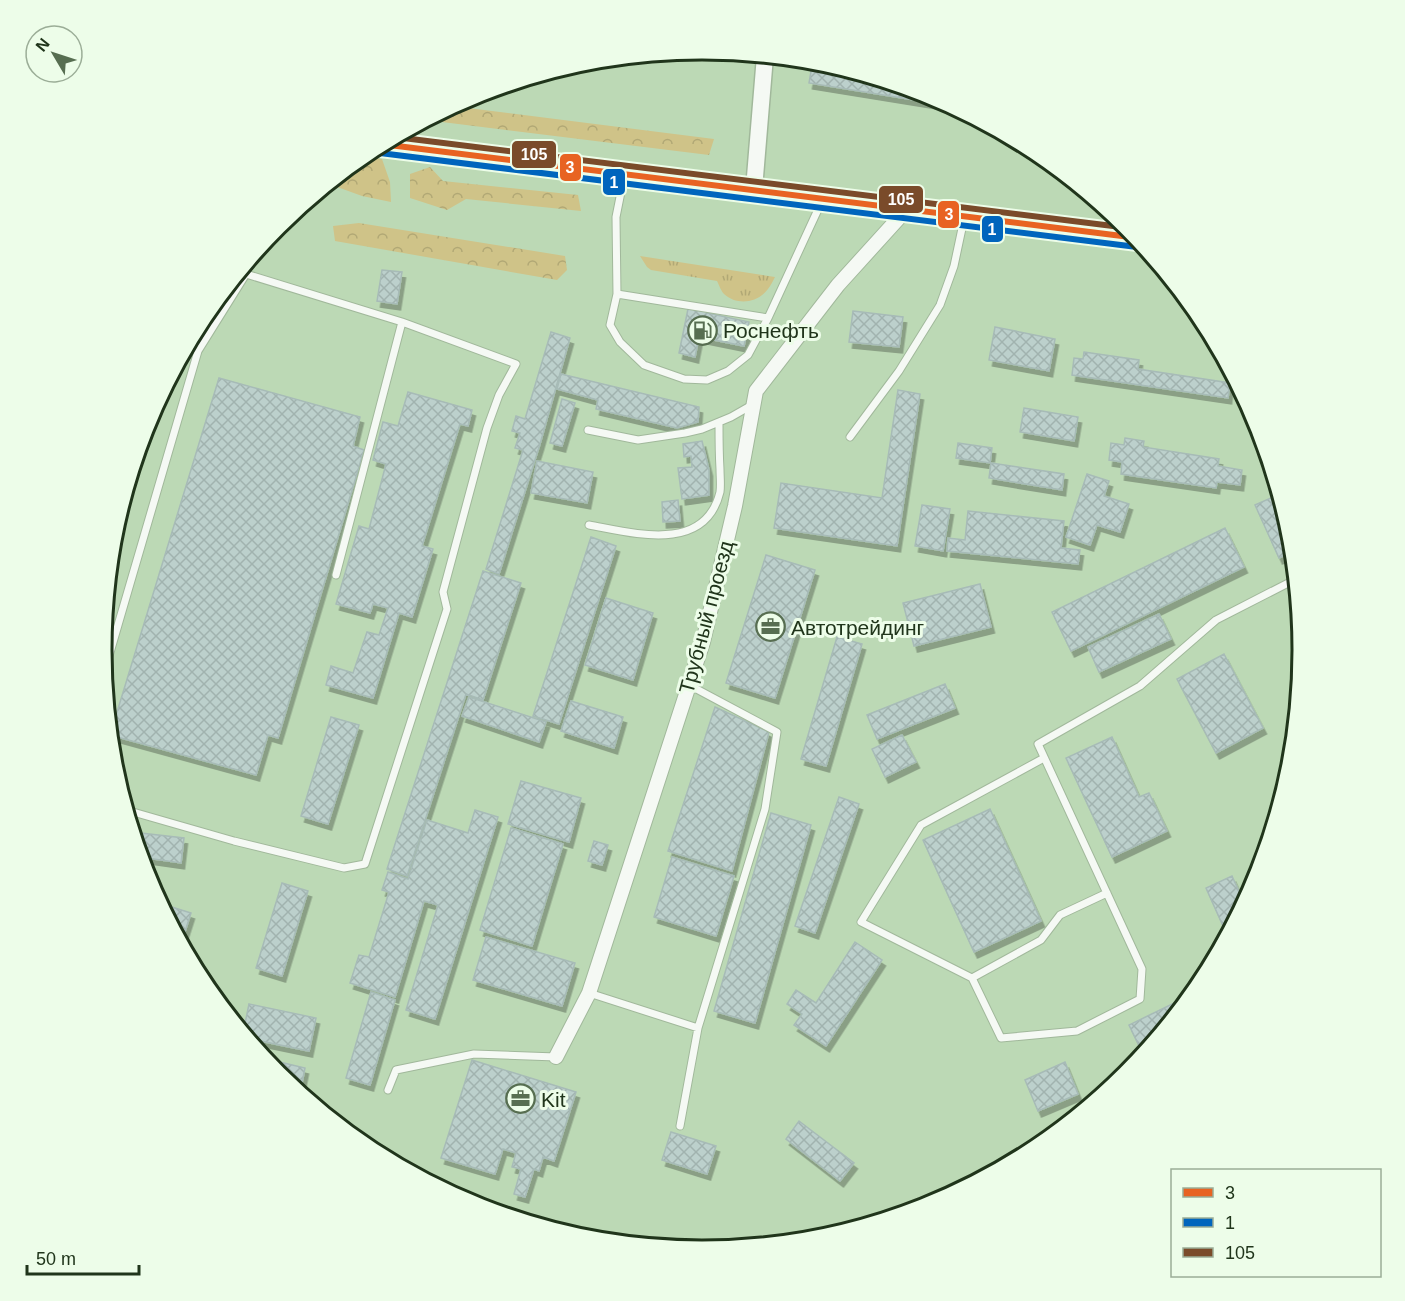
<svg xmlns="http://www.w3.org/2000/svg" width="1405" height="1301" font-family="Helvetica,sans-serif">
<defs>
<pattern id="grass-tufts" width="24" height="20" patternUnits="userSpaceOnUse" patternTransform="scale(1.5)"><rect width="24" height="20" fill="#cfc388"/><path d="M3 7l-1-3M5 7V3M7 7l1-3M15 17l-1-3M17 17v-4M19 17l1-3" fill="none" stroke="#b1a875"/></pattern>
<pattern id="forest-crowns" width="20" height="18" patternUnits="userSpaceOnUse" patternTransform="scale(1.5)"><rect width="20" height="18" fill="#cfc388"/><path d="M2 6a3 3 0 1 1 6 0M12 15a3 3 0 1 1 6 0" fill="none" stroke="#b1a875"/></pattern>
<pattern id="building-cross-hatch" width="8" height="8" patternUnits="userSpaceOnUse" patternTransform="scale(1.5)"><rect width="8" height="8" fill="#bcd0cc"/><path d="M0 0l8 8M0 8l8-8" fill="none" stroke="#a1b3af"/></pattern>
<filter id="shadow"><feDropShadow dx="3.5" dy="6" stdDeviation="0" flood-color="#0004"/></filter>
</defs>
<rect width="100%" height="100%" fill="#bcd9b5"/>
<path fill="url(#grass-tufts)" d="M640,256L775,277C773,281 771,285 768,289C758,303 737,306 724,294C721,291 719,285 717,281L651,270L647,267Z"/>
<path fill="url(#forest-crowns)" d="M452,106L714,139L709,155L426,120Z
M362,156L382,159L390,182L391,202L362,196L329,184Z
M430,167L443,181L578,195L581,211L466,199L447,210L410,198V174Z
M359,223L565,256L567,270L557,280L335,241L333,226Z"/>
<path fill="url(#building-cross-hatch)" stroke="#a7bbb7" stroke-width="1.5" filter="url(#shadow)" d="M813,60L820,61L933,95L946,102L945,105L809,83Z
M382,270L402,272L397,304L377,301Z
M689,304L708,308L707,313L749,322L744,346L699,337L695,357L679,353Z
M853,311L903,317L899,347L849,342Z
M995,327L1055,339L1049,371L989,360Z
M551,332L570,338L540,444L499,574L486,569L523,450L515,448L520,433L512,431L516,416L525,419Z
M1084,352L1139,360L1138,369L1230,383L1228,398L1072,375L1074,358L1083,359Z
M561,374L699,407L698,422L677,428L596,409L598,400L557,389Z
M219,378L360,417L353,446L364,450L278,738L268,735L256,775L110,735Z
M898,390L920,394L897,546L774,528L781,483L882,498Z
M408,392L472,410L468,426L460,424L422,546L433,549L412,617L399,613L373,698L326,685L331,666L353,673L367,632L379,635L388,608L373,604L370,613L336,604L359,526L369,529L386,464L373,460L383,422L398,426Z
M562,399L575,403L562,446L550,443Z
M1024,408L1078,417L1074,441L1020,432Z
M1125,438L1144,441L1143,447L1219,459L1218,466L1242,470L1240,485L1217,482L1216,488L1121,474L1122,462L1109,460L1111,443L1124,445Z
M702,441L709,470V495L682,499L678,468L692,467L691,456L684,457L683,444Z
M958,443L992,448L990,463L956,458Z
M537,461L593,472L587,503L531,493Z
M991,463L1064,474L1062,490L989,478Z
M1087,474L1109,481L1104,496L1129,504L1120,532L1097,525L1090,545L1066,537Z
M1280,494L1292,534L1294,551L1279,558L1255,505Z
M678,500L680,521L663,522L662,502Z
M922,505L950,509L943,551L915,546Z
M968,511L1064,521L1061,548L1080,550L1078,564L947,551L948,538L965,540Z
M1225,528L1244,567L1071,651L1052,612Z
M591,537L616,546L559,724L533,716Z
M766,555L815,570L775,698L726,683Z
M483,571L521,583L483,700L466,694L407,876L387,869Z
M980,584L991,627L914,646L903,603Z
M606,598L653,613L633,680L585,665Z
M1159,614L1171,639L1099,672L1088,647Z
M837,637L862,644L826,766L801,759Z
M1224,654L1263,728L1216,753L1177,679Z
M945,684L955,708L877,739L867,715Z
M469,697L546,722L539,742L462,716Z
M571,701L623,717L614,748L561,731Z
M715,707L769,732L732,871L668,851Z
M331,717L359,725L328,824L301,816Z
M902,735L916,762L885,777L872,749Z
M1112,737L1139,797L1149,793L1167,831L1112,857L1066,758Z
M521,781L581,798L569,842L508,824Z
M839,797L859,804L815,933L795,926Z
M990,809L1041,921L974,952L923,840Z
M475,810L498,817L435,1019L406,1010L438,905L424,901L395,997L350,983L359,955L369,957L389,892L382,890L388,872L408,879L427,820L468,833Z
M771,813L811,825L755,1023L714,1011Z
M511,828L563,844L532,946L480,930Z
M132,832L184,838L181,863L140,857Z
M594,841L608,845L602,865L588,861Z
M672,857L734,876L716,936L654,917Z
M1232,876L1245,905L1237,920L1223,926L1206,888Z
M282,883L308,891L282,976L256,968Z
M159,903L191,913L181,944Z
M486,937L575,963L562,1006L473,980Z
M855,942L882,960L826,1046L794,1025L802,1014L787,1004L796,990L816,1003Z
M371,992L395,1000L370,1085L346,1078Z
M1195,993L1144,1056L1129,1025Z
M249,1004L316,1018L309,1051L246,1038L243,1033Z
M263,1058L305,1068L300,1093L277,1075Z
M472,1060L576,1092L554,1161L543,1157L539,1171L534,1169L525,1197L514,1194L521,1169L512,1167L516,1153L503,1149L495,1174L441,1158Z
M1065,1062L1078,1094L1038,1111L1025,1080Z
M799,1121L854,1163L840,1181L786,1139Z
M671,1132L716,1146L707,1174L662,1160Z
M353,1137L379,1144L375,1154L368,1150Z"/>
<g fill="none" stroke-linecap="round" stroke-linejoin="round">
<defs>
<path id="service" d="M624,177L616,217L617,294L768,318L821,203
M249,261L246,274L402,322L336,575
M617,294L610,325L620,342L644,365L684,379L707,380L728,371L748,355L768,318
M186,347L198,351L246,274
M588,430L638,440L685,433L702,429L731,417L752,405
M850,437L899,371L940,305L954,266L964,219
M589,525C633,533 705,554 720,492C721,485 720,476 720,469C719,453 719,438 719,422
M104,673L198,351
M1044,758L921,825L861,922L972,978L1041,940L1060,915L1107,893
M126,810L234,841L344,868L365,864L447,609L443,592L487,428L499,395L516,364L402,322
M972,978L1001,1038L1077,1031L1140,999L1142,969L1038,744L1140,686L1216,620L1296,579
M589,993L698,1028
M388,1090L396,1070L474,1054L556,1057
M680,1126L698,1028L765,809L777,732L689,685"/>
<path id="minor" d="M556,1057L589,993L703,642L735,506L756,391L838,285L906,210"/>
<path id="tertiary" d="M754,189L765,56"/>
<path id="primary" d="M381,144L1138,238"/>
</defs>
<use href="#service" stroke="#a1b89b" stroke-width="9"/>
<use href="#minor" stroke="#a1b89b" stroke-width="16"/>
<use href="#tertiary" stroke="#a1b89b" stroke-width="19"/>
<use href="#primary" stroke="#a1b89b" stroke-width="23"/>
<use href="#service" stroke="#f5f9f4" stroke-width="7"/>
<use href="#minor" stroke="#f5f9f4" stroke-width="14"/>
<use href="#tertiary" stroke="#f5f9f4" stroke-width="16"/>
<use href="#primary" stroke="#f5f9f4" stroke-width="21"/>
<defs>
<path id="bus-1" d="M381,144L1138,238"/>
<path id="bus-2" d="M380,153L1137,247"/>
<path id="bus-3" d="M395,137L1129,228"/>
</defs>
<use href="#bus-1" stroke="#edfde9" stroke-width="10"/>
<use href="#bus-2" stroke="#edfde9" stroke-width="10"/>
<use href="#bus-3" stroke="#edfde9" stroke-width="10"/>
<use href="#bus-1" stroke="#e86322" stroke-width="6"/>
<use href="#bus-2" stroke="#0065bd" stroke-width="6"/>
<use href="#bus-3" stroke="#7a4b2a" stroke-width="6"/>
</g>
<defs>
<symbol id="fuel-ring" viewBox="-11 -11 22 22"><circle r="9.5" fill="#edfde9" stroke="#576e51" stroke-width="1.5"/><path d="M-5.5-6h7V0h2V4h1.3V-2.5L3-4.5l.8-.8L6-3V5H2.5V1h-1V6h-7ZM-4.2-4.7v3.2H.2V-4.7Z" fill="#576e51"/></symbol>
<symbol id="office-ring" viewBox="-11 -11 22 22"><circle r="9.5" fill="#edfde9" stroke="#576e51" stroke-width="1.5"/><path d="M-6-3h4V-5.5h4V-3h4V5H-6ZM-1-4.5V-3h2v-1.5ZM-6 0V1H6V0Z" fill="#576e51"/></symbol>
</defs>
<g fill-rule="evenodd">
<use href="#fuel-ring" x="686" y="314" width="33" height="33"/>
<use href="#office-ring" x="754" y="610" width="33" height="33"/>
<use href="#office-ring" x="504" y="1082" width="33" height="33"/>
</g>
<g text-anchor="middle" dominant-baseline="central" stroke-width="6" stroke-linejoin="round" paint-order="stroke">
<g font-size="21" fill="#20351b" stroke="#edfde9" text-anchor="start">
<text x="723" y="330">Роснефть</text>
<text x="791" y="627">Автотрейдинг</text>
<text x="541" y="1099">Kit</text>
</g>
<g font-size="21" fill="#20351b" stroke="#edfde9">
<text transform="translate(706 617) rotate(-75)">Трубный проезд</text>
</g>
</g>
<path d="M0 0H1405V1301H0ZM112 650a590 590 0 1 1 1180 0a590 590 0 1 1-1180 0Z" fill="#edfde9" fill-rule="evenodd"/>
<path fill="none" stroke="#20351b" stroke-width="3" d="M112 650a590 590 0 1 1 1180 0a590 590 0 1 1-1180 0Z"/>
<g stroke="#edfde9" stroke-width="2">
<rect x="511" y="140" width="46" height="29" rx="6" fill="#7a4b2a"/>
<rect x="559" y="153" width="23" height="29" rx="6" fill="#e86322"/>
<rect x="602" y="168" width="24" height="28" rx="6" fill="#0065bd"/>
<rect x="878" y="185" width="46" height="29" rx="6" fill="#7a4b2a"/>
<rect x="937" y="200" width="23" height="29" rx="6" fill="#e86322"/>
<rect x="981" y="215" width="23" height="28" rx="6" fill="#0065bd"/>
</g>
<g font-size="16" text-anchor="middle" font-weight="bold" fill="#fff">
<text x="534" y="160">105</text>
<text x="570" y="173">3</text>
<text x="614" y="188">1</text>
<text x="901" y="205">105</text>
<text x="949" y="220">3</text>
<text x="992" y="235">1</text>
</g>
<rect x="1171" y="1169" width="210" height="108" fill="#edfde9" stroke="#9bad97" stroke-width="1.5"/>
<rect x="1183" y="1188" width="30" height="9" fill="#e86322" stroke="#9bad97" stroke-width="1.5"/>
<text x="1225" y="1199" font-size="18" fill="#20351b">3</text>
<rect x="1183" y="1218" width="30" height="9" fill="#0065bd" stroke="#9bad97" stroke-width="1.5"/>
<text x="1225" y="1229" font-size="18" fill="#20351b">1</text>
<rect x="1183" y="1248" width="30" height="9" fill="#7a4b2a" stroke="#9bad97" stroke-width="1.5"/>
<text x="1225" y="1259" font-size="18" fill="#20351b">105</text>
<g transform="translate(54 54) rotate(309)"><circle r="28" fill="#edfde9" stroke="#9bad97" stroke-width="1.5"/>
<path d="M0-4.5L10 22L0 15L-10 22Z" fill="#576e51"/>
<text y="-9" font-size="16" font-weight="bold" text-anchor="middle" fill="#20351b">N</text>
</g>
<path d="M27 1265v9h112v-9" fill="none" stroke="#20351b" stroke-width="3"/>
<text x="36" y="1265" font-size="18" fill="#20351b" stroke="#edfde9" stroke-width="4.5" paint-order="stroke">50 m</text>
</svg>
